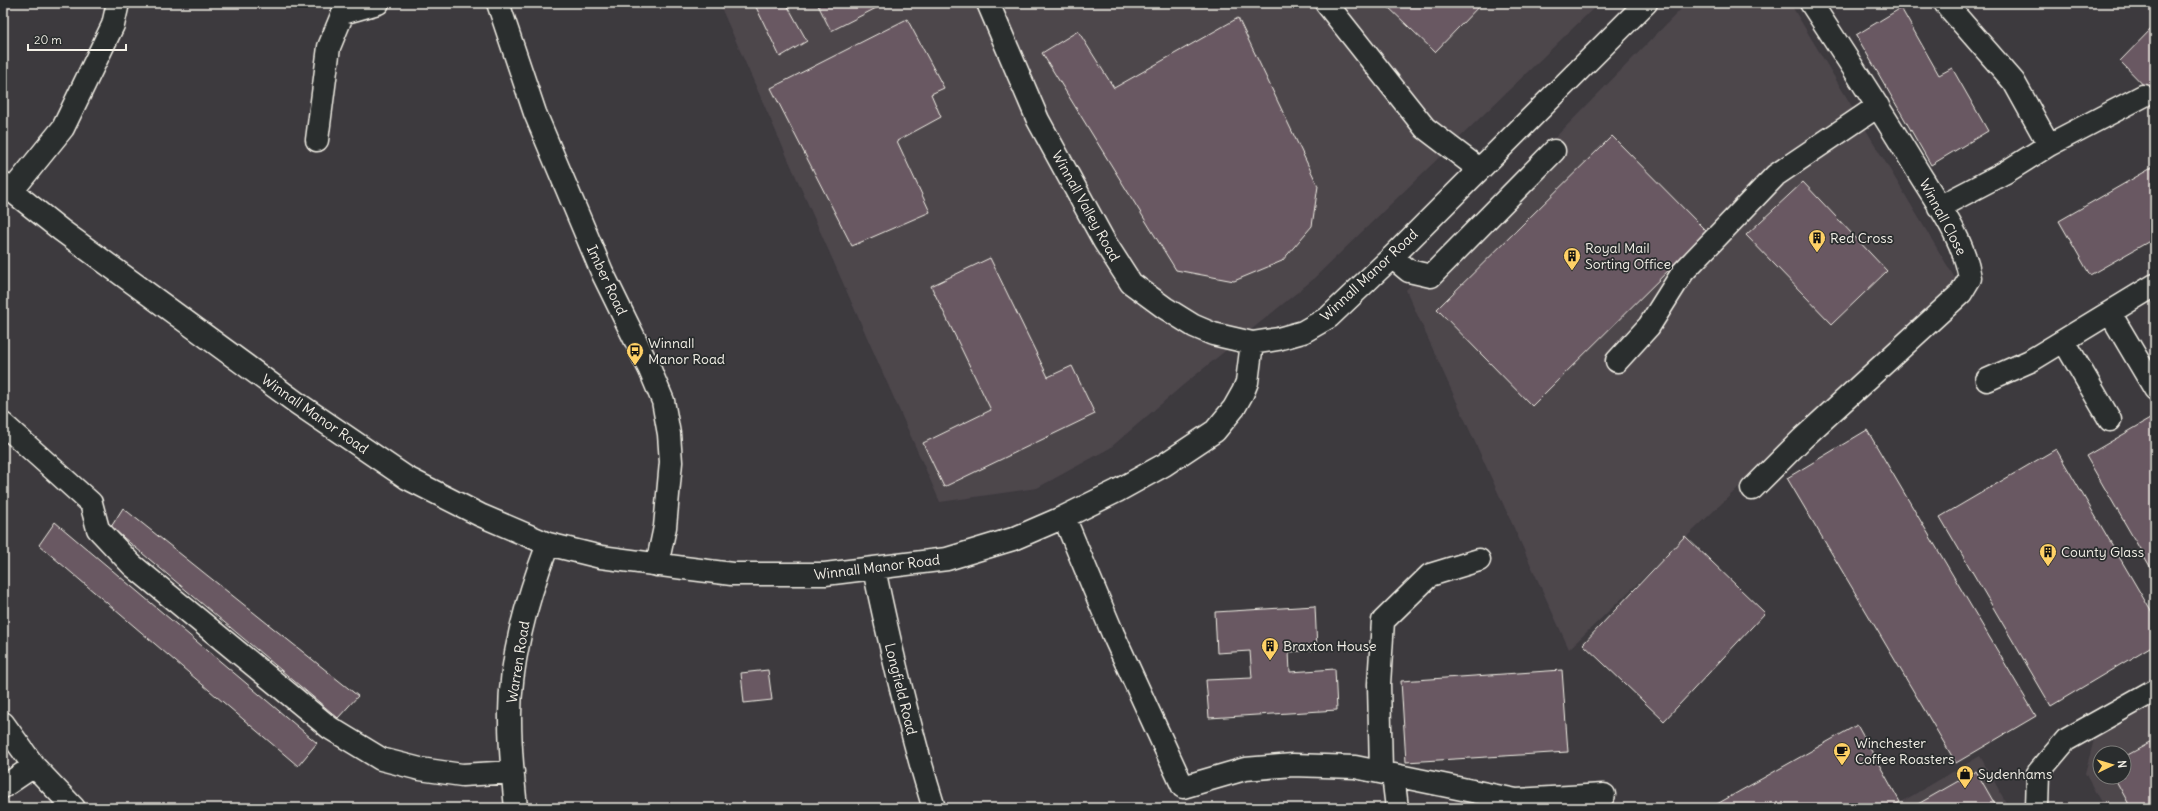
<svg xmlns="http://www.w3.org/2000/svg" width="2158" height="811" font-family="Delius,sans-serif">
<rect width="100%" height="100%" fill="#3d3a3e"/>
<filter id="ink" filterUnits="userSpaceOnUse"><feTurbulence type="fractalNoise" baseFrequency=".025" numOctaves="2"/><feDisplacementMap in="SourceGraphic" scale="8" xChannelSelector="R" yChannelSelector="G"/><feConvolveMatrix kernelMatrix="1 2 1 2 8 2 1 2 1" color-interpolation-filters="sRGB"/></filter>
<g filter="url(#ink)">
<path fill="#4d464c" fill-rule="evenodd" d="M719,3H1599L1310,282L1182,386L1110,448L1037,488L940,502Z
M1687,3H1790L1956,280L1569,649L1406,290Z
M2155,705V808H2104L2085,773L2095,736ZM2100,753H2124V777H2100Z
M1980,756L2009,808H1891Z"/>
<path fill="#695962" stroke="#f4f1e8" d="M759,3H786L807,41L780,57L755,5Z
M817,3H886L831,31Z
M1384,3H1482L1435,52Z
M1901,8L1939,75L1952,68L1988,131L1931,165L1856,35Z
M1238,18L1318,186L1312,226L1282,261L1234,281L1176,270L1042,53L1078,31L1114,88Z
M907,19L944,88L931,94L941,117L897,141L930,212L852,246L771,88Z
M2155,25V97L2120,61Z
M1612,136L1707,232L1532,406L1437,309Z
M2155,166V238L2090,275L2059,221Z
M1803,182L1887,271L1832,324L1746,235Z
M990,258L1048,377L1072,366L1095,414L944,487L923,443L991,410L931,286Z
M2155,416V575L2086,456Z
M1867,430L2036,716L1956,763L1787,478Z
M2056,449L2155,618V644L2051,706L1940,517Z
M123,508L358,696L338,718L111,527Z
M55,522L317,743L298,766L39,545Z
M1685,536L1765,613L1664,721L1583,644Z
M1315,606L1317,650L1289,652L1290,672L1335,669L1337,710L1209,718L1206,680L1252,678L1250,651L1217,653L1215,612Z
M768,670L772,700L744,703L741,673Z
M1562,670L1568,752L1406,762L1401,681Z
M1857,725L1900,802L1889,808H1710Z
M2155,740V808H2131L2114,777H2124V757Z
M1976,771L1997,808H1911Z"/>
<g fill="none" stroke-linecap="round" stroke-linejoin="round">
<defs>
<path id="minor" d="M498,3L535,113L602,272L650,370L663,401L669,434L671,462L665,527L657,565
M988,3L1038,120L1104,241L1131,283L1165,308L1194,326L1213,334L1252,343L1278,339L1303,332L1329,317L1392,257L1646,3
M1326,3L1425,128L1479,169
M1945,3L2014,82L2049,145
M317,140L329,47L343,13L378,3
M3,184L61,230L297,403L407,478L480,515L548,544L601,557L684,568L732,574H825L947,559L1013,539L1064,517L1117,491L1164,465L1215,431L1234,408L1243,392L1247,382L1252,343
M12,191L63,128L113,25L118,3
M1939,207L2006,172L2049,145L2143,96
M1392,257L1409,271L1431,276L1554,151
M2110,313L2155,389
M2064,341L2110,420
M1617,361L1649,326L1683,272L1776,175L1878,106
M1987,380L2030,361L2155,285
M3,424L91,503L98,529L132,565L330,728L381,759L420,769L462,775L513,772
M1752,489L1803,438L1961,293L1970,278C1964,239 1937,203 1917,170C1883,113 1847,58 1811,3
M1064,517L1113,634L1183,787L1245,769L1293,765L1355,767L1516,800L1604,795
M874,569C891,650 909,729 934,808
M3,723L34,766L74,808
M1381,772L1379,684L1383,621L1430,575L1479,560
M1393,775L1397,808
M3,787L34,766
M516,808C513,779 510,749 510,720C509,660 527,599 548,544
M2037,808L2038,773L2066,740L2155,690"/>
</defs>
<use href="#minor" stroke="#f4f1e8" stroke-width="25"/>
<use href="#minor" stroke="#2a2d2e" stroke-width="22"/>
</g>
</g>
<defs>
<symbol id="building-pin" viewBox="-11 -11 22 30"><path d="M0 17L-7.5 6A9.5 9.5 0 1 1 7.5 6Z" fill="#ffd166" stroke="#2a2d2e"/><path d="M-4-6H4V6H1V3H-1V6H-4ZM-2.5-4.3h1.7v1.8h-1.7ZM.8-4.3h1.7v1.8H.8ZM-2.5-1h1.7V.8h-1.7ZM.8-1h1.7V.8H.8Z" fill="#111"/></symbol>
<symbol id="bus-pin" viewBox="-11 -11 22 30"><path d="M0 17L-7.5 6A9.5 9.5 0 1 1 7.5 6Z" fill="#ffd166" stroke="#2a2d2e"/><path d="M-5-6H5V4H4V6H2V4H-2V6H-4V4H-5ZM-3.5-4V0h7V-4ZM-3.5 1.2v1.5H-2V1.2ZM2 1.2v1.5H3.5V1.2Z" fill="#111"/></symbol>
<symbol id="cafe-pin" viewBox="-11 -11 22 30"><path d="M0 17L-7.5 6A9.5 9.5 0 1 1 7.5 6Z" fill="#ffd166" stroke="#2a2d2e"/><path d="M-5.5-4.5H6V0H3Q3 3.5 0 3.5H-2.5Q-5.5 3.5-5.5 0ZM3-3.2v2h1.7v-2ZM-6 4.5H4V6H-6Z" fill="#111"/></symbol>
<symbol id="shop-pin" viewBox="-11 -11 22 30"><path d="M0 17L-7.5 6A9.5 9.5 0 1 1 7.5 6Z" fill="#ffd166" stroke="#2a2d2e"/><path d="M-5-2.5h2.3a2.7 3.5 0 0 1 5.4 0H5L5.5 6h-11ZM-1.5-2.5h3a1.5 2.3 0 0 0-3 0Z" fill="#111"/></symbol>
</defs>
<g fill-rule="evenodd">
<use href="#building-pin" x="1807" y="228" width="20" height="27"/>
<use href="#building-pin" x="1562" y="246" width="20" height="27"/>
<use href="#bus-pin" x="625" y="341" width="20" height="27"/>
<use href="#building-pin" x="2038" y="542" width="20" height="27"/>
<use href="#building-pin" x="1260" y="636" width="20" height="27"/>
<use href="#cafe-pin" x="1832" y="741" width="20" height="27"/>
<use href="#shop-pin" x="1955" y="764" width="20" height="27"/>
</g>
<g text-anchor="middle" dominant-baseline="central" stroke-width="3.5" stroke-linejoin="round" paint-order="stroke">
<g font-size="14" fill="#f4f1e8" stroke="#2a2d2e">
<text transform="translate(1086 206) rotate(61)">Winnall Valley Road</text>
<text transform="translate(1943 217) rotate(62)">Winnall Close</text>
<text transform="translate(1369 275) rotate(-43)">Winnall Manor Road</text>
<text transform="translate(607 280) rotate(65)">Imber Road</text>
<text transform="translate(315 414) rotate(35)">Winnall Manor Road</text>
<text transform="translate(877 567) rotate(-7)">Winnall Manor Road</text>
<text transform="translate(518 662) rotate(-81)">Warren Road</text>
<text transform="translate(901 689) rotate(76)">Longfield Road</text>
</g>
<g font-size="14" fill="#f4f1e8" stroke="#2a2d2e" text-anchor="start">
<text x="1830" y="238">Red Cross</text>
<text x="1585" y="248">Royal Mail<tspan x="1585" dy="16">Sorting Office</tspan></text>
<text x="648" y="343">Winnall<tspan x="648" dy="16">Manor Road</tspan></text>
<text x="2061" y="552">County Glass</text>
<text x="1283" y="646">Braxton House</text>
<text x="1855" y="743">Winchester<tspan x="1855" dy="16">Coffee Roasters</tspan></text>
<text x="1978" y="774">Sydenhams</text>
</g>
</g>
<rect width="2158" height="811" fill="none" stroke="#2a2d2e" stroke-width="16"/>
<rect x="8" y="8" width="2142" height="795" fill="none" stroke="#f4f1e8" stroke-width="1.5" filter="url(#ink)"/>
<g transform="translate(2112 765) rotate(85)"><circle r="19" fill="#2a2d2e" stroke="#7b7b78"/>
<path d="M0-3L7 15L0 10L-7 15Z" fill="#ffd166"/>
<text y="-6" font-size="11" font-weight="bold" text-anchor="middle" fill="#f4f1e8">N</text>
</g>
<path d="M28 44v6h98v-6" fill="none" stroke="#f4f1e8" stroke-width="2"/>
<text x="34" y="44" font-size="12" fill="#f4f1e8" stroke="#2a2d2e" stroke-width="3" paint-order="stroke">20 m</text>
</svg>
